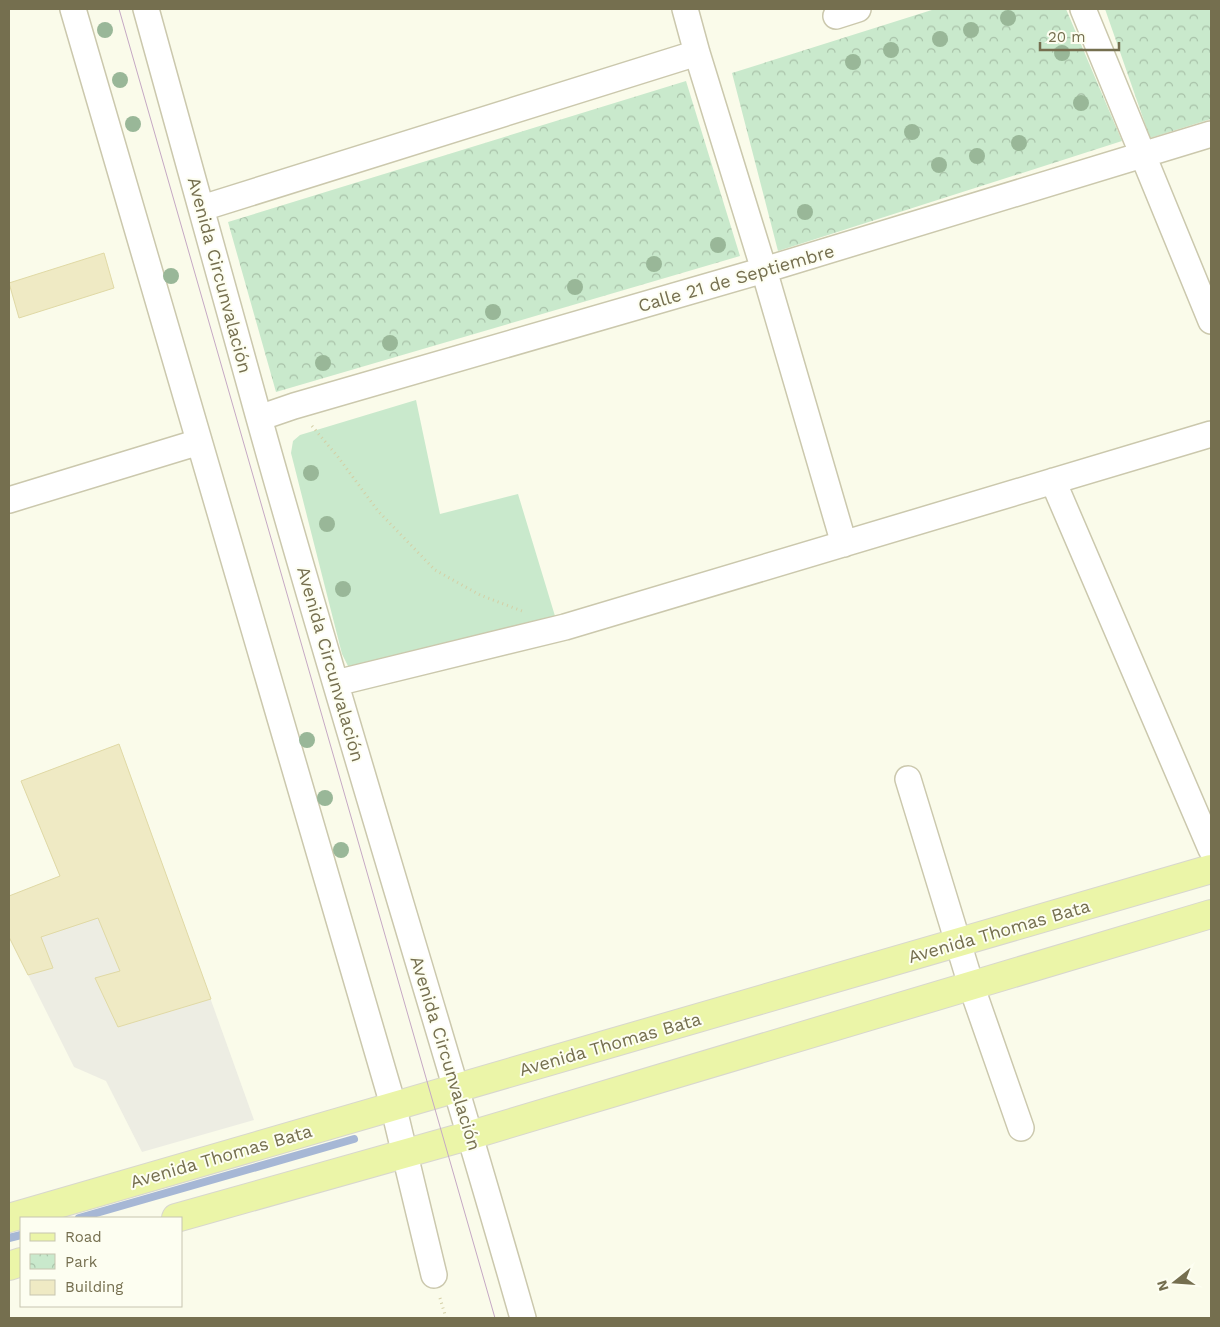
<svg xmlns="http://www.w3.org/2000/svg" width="1220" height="1327" font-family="'Work Sans',sans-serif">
<defs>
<pattern id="park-crowns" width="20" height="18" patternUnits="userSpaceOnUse" patternTransform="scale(1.25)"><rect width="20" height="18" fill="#c9e9cc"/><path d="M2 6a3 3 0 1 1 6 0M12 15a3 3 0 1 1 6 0" fill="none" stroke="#a8c1a8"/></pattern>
</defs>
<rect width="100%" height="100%" fill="#fafbea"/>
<path fill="#edede3" d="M119,744L254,1120L142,1152L106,1081L74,1067L9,937V896L60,876L21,781Z"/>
<path fill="#c9e9cc" d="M416,400L440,514L518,494L555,616L349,668L342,654L291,453L293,441L300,435Z"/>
<path fill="url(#park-crowns)" d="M935,9H1066L1122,141L778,251L732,73Z
M1105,9H1211V119L1150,138Z
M686,81L740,256L276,392L228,222Z"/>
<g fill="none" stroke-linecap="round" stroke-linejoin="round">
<path stroke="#a6b7d5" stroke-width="8" d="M79,1218L354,1139
M9,1238L21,1235"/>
</g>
<path fill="#efeac4" stroke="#e0d9a5" d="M104,253L114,288L19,318L9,283Z
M119,744L211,999L118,1027L95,978L120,971L98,918L41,937L53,968L28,975L9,937V896L60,876L21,781Z"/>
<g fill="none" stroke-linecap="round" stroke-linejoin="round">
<defs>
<path id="minor" d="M73,9L393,1105L434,1275
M146,9C184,145 221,282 259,418C343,719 437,1017 523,1318
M685,9L697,53L764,270L844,544
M1083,9L1211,321
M836,16L858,9
M202,208L697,53
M259,418L294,406L764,270L1211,134
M1053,481L1211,849
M9,500L199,442
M336,683L565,627L1211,434
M908,779L971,985L1021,1128"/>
<path id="major" d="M9,1218C409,1100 811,987 1211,869
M176,1218L471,1135L1211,914
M9,1266L21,1262"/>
</defs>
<use href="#minor" stroke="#cbc8ad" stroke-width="28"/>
<use href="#major" stroke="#d8d7ce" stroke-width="30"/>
<path stroke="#d4cfa6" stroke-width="3" stroke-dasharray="1 4" stroke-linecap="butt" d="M312,426L338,457L378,511L435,570L480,595L522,611
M440,1298L446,1318"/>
<use href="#minor" stroke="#fff" stroke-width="25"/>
<use href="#major" stroke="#ebf5a8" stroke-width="28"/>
<path stroke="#c5a8c4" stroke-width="1" d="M119,9L495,1318"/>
</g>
<g fill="#99b798">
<circle cx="1008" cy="18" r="8"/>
<circle cx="105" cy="30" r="8"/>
<circle cx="971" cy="30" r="8"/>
<circle cx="940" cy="39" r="8"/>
<circle cx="891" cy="50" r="8"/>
<circle cx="1062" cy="53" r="8"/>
<circle cx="853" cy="62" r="8"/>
<circle cx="120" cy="80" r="8"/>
<circle cx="1081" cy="103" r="8"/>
<circle cx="133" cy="124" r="8"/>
<circle cx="912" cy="132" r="8"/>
<circle cx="1019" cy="143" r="8"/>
<circle cx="977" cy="156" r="8"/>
<circle cx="939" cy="165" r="8"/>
<circle cx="805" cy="212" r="8"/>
<circle cx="718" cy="245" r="8"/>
<circle cx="654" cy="264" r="8"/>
<circle cx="171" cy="276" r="8"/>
<circle cx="575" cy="287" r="8"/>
<circle cx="493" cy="312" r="8"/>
<circle cx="390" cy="343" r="8"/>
<circle cx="323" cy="363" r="8"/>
<circle cx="311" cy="473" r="8"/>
<circle cx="327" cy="524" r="8"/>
<circle cx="343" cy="589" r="8"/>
<circle cx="307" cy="740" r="8"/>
<circle cx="325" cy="798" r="8"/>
<circle cx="341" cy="850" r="8"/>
</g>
<g text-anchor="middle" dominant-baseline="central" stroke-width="4" stroke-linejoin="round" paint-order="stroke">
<g font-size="18" fill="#756f4f" stroke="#fdfef1">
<text transform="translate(220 275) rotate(75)">Avenida Circunvalación</text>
<text transform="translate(736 278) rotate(-16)">Calle 21 de Septiembre</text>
<text transform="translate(331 664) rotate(74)">Avenida Circunvalación</text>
<text transform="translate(999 931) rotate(-16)">Avenida Thomas Bata</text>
<text transform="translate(610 1044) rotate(-16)">Avenida Thomas Bata</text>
<text transform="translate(446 1053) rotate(73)">Avenida Circunvalación</text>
<text transform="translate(221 1156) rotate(-16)">Avenida Thomas Bata</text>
</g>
</g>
<rect width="1220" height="1327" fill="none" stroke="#756f4f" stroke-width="20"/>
<rect x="20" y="1217" width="162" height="90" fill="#fdfef1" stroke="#c7c5b0"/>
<rect x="30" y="1233" width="25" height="8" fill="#ebf5a8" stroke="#c7c5b0"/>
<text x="65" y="1242" font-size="15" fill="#756f4f">Road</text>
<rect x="30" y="1254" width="25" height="15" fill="url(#park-crowns)" stroke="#c7c5b0"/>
<text x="65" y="1267" font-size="15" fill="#756f4f">Park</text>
<rect x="30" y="1280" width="25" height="15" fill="#efeac4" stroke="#c7c5b0"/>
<text x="65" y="1292" font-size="15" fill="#756f4f">Building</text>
<g transform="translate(1175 1282) rotate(253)" stroke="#fdfef1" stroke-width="4" paint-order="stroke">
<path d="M0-4L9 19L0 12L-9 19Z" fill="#756f4f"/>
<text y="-8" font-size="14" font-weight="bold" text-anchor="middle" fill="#756f4f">N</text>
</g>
<path d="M1040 42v8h79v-8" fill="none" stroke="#756f4f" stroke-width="2.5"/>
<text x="1048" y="42" font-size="15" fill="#756f4f" stroke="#fdfef1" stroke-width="4" paint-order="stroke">20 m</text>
</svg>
